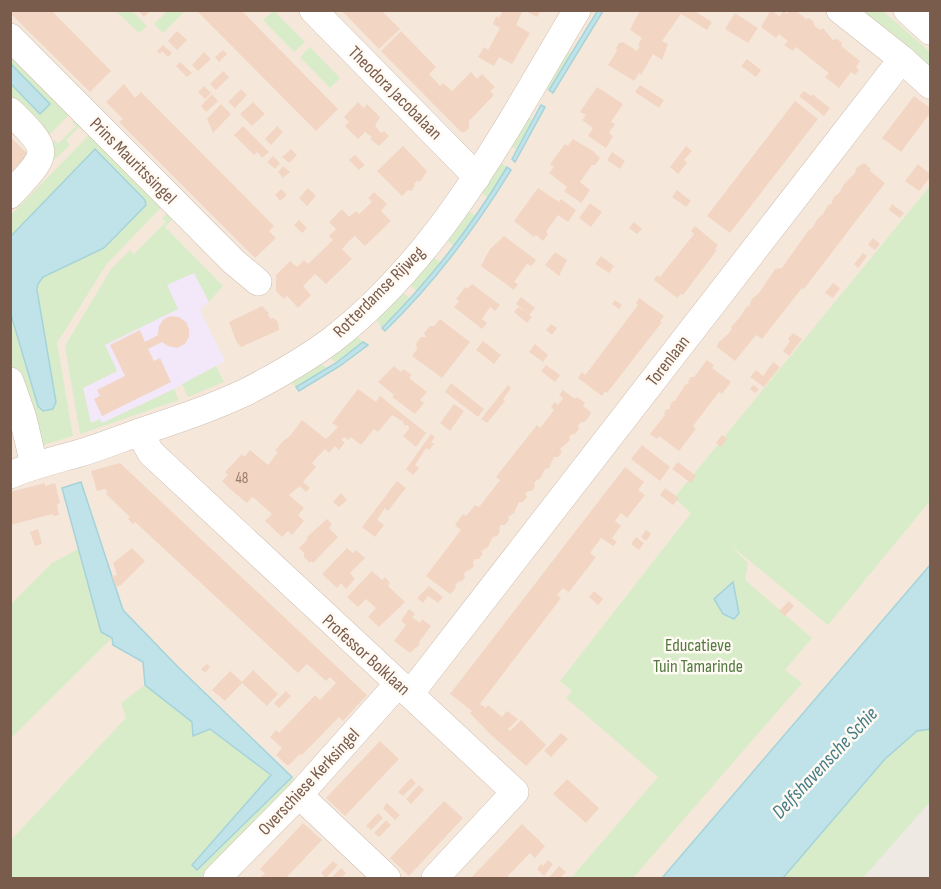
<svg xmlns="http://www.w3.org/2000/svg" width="941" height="889" font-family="'Sofia Sans Condensed',sans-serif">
<rect width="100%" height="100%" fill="#fdf6ec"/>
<path fill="#f5e8da" d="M10,11H930V588L683,878H11Z"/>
<path fill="#efe9e4" d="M930,698V878H763Z"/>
<path fill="#f3e8fa" d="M194,272L209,302L200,310L225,361L174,389L102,424L91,423L83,388L117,371L105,345L178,309L167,285Z"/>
<path fill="#d8ecc9" d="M116,11H132L147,26L139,33Z
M167,11L184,12L163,33L154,24Z
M274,11L305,42L294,52L263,20Z
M857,11H883L930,52V70Z
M10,45L72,112L45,139L11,104V84L40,113L50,104L11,64Z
M310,47L340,78L330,88L300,57Z
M566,50L571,54L549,90L543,88Z
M77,117L87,128L84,131L79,127L66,140L70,145L54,160L53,159L54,150L50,144L54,140L58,144L76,126L72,122Z
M526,117L533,120L517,150L509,144Z
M92,132L167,201L106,265L57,343L73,436L37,447L11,362L10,315L38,406L45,411L38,284L43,277L145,200L95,149L11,236V215Z
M498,161L507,167L488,198L481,192Z
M930,186V501L828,625L729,544L748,563L745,580L812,638L785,670L802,683L633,878H571L658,777L566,698L572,691L560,681L691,513L674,498Z
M173,208L178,213L165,227L223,286L209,302L194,273L167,285L178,309L105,345L117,371L83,388L91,423L100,419L102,423L174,389L179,400L80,434L65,346L111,269L130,250L134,254L166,222L162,218Z
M468,211L476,216L454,246L447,240Z
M433,257L441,263L417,291L410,285Z
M403,293L411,299L382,328L376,319Z
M357,336L363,342L336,363L329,357Z
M319,363L328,368L296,387L290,381Z
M216,366L224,382L188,397L182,384Z
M78,549L101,631L112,638L11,738V604L52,563Z
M145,685L192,722L209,729L271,775L192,864L197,870L292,777L298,784L208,878H11L10,841L126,718L121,703Z
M930,729V802L863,878H783L885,759L917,731Z"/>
<path fill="#bfe3e8" stroke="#a5d3da" stroke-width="1.5" d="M598,10L603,11L553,93L549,90Z
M11,64L50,104L40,114L11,84Z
M541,105L545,107L515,162L512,159Z
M95,149L145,200L146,205L104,248L43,277L38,284L37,290L56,402L53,409L43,411L38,406L11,315V236Z
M507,167L511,170C475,229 434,283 385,331L382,328C431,279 472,226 507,167Z
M363,342L368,345L340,366L299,391L296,387L336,363Z
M81,482L123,610L177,666L292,777L197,870L192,865L271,775L210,729L193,736L192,722L145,685L143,662L113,645L112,638L101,632L62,488Z
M930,565V729L917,731L885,759L783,878H662Z
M733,582L739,613L734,619L723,614L714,599Z"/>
<path fill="#f3d5c3" d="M10,10H51L111,71L90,92L10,13Z
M138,10H151L144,17Z
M196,10H241L338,109L316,131Z
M341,10H381L400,29L379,49Z
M503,10H523L516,25L530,33L512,64L499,57L494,66L478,57L484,47L488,50L500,28L493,24L496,16L499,18Z
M524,10H541L537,17Z
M640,10H693L712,22L707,30L681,14L662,41L668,44L662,60L653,54L641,75L639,73L634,81L608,65L617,51L616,48L619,43L623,42L637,51L640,46L638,45L642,38L630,30Z
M771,10L779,16L784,11L787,14L790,10H795L806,19L809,18L814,22V25L820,30L823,28L833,40L837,39L842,43L841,46L860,61L856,67L859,70L855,75L851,72L839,88L825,77L829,73L816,63L796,47L793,51L784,45L788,41L779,34L776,38L761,27Z
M735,13L758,28L748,43L725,29Z
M177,31L187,40L177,50L168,41Z
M401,31L436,67L429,74L440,86L443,83L452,91L471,72L477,79L482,74L495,87L490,91L494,95L469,121V128L465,132H461L381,51Z
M163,45L172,53L168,57L162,51L160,54L157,51Z
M223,50L227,54L219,62L215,57Z
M204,52L211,59L198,71L192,65Z
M747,59L761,70L756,77L741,66Z
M180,62L192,73L187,77L176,66Z
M223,71L229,77L216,90L210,84Z
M124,84L135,98L141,92L274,226L269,231L276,238L255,258L119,122L123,119L106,102Z
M640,85L664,100L659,108L635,92Z
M204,86L211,93L205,99L198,92Z
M597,87L623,104L611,122L615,124L609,133L613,136L606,148L588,136L593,128L582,120L586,115L580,112Z
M241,89L247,95L235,108L228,102Z
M804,91L811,96L812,94L830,108L824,116L799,96Z
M212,94L218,101L206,112L201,106Z
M914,96L930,108V113L901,152L882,138Z
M795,101L818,119L730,233L707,216Z
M253,102L265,114L252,126L240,114Z
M358,102L364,108L367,104L380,117L375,126L381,133L384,131L389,136L379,146L370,139L372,137L365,132L358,139L345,126L349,122L344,117Z
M221,104L231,114L213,133L207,119Z
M243,126L269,152L262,158L257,152L254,155L234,135Z
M277,126L283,132L271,145L265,139Z
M10,137L27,153L20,165L10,172Z
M573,139L593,151L600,158L595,165H592L580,182L590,190L581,203L564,191L567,187L549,173L554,167L550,164L565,144L568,146Z
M403,146L427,171L420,182L417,181L414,184L415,186L411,191L408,190L402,196L377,171Z
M686,146L692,151L684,160L687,163L678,174L670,167Z
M291,149L297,155L289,163L282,157Z
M612,152L625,161L620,169L607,160Z
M355,155L365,165L359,170L349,160Z
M273,156L280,163L275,169L267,162Z
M864,163L871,169L870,171L885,183L804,289L802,288L762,339L756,335L735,361L717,347L718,343L728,334L732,329L731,327L741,316L746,307L749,306L752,299L759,293L775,269L782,268L808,231L813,227L818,218L823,214L828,205L831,204L834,197L840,192L844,184L855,173L857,167Z
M918,164L930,174V177L919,191L905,181Z
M283,166L290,172L283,178L278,172Z
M308,188L316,196L307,206L299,198Z
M538,188L559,202L561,199L576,210L568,222L558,215L546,232L548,234L543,241L536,235L534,237L514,221Z
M281,189L287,195L280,201L275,195Z
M677,190L691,201L686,207L672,197Z
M374,192L387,204L381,211L391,221L365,246L355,236L348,242L342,249L352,259L326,284L315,274L303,286L311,295L298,308L287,296L284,299L276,291V275L290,261L297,267L304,260L308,264L333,240L329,236L336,229L329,222L342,209L349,217L356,211L359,214L372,202L368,198Z
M590,203L602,212L591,227L579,218Z
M892,204L904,213L900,218L889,210Z
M299,220L307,228L302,233L294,225Z
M634,222L642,229L637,234L629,228Z
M695,226L718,245L715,249L717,250L683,295L681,294L677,298L654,280L657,275L660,277L694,234L691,231Z
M504,236L536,260L531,266L527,264L514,282L518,284L514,290L481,266L490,249Z
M873,238L880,244L875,250L868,245Z
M555,252L567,260L559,276L545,265Z
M863,253L867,256L858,268L854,264Z
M601,256L614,266L609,273L595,264Z
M833,283L840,288L833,298L825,293Z
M472,284L500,305L495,311L490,307L482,319L487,323L482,329L454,307L459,301L456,299L465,287L467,289Z
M521,297L535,308L529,315L532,317L527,323L514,312L518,307L527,312L516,304Z
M639,298L664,316L660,321L662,322L607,393L605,391L602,396L578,378L582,372L585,375L592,366L638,305L636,303Z
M615,300L622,305L619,309L612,304Z
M262,306L269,313L268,315L271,319L274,318L278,322L279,330L241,347L236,341L229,322Z
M170,316L179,317L186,322L189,329V337L185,344L177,348L168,346L162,342L148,349L154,361L160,358L171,382L102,416L94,399L100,396L97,390L125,376L110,345L140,330L145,342L158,335L159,326L163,320Z
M440,319L470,342L442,378L412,356L417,349L416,344L421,337H426L424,333L430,326H434Z
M551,324L557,328L552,335L546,330Z
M793,333L802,339L789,356L783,351L790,341L788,339Z
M483,341L501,355L494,364L476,350Z
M535,344L548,355L543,362L529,352Z
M707,360L714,365L712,368L731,382L722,394L719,392L693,426L696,429L679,451L659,436L657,439L650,434L665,415L664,413L667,409H670V405L673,401H675L685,385L689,383L688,381L691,377H694Z
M773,362L780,367L764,387L750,377L756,370L763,376Z
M546,365L560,375L555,382L541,371Z
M394,366L401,372L403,369L412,375L409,378L427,392L420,400L424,403L415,414L392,397L394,395L378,382Z
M451,383L484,409L478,417L445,392Z
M508,385L511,388L503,399L505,401L487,423L481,419Z
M753,385L759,389L755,393L750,389Z
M358,389L376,402L380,396L426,433L416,447L403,436L409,429L408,425L405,426L402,420L400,421L399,419L392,415L378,432L374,429L361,445L351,437L348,440L344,437L341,440L345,442L339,450L335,446L329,453L325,449L312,463L316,467L303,482L310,488L306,492L300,486L289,495L304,508L298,515L304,521L292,535L288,531L282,537L265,521L272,514L254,498L252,497L247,503L230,489L222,481L228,475L225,472L242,454L244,457L250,450L268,465L278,452L275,451L283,441L290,436L302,420L326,439L338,427L332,423Z
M563,390L575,399L577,397L585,403L583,406L591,412L589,417L584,422H581L578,426L579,429L575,434H572L569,437L570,440L560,449L562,452L558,457H554L549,468L545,469L540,479L537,480L534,483L535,486L532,491H528L525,494L527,497L523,502H519L514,513L508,517L509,520L505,525H501L499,528L500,531L497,536L493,537L488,547L481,551L483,554L479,559H475L473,562L474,566L470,570L466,571L464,574L465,577L462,581L458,582L455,585L456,588L450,594L426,576L461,530L455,525L463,514L466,516L475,505L479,507L500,480L496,477L510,459L537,425L540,428L554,410L551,407L555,402L558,405L563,398L559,395Z
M454,404L464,411L450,431L440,423Z
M431,434L435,437L431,442L434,444L429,450L426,448L415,465L419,468L413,475L406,469Z
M722,435L727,439L721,447L716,443Z
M642,445L670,467L660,481L631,459Z
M678,462L696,476L691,483L672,469Z
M120,463L367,695L343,721L339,717L302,755L300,754L288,766L276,755L282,748L270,737L276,730L279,733L315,695L320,700L336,683L330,677L326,681L307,664L298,673L135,522L133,524L128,519L130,517L106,494L108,492L105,489L97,491L91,471Z
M625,467L644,482L638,490L645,495L627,518L621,513L615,521L621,526L612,538L617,542L613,546L601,538L590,553L596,557L569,592L563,588L557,595L561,598L480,704L486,708L488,705L502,717L507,711L518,719L508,729L510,731L521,720L546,745L526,766L489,733L470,713L472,711L450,694Z
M397,481L406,488L388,511L385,508L377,520L384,525L375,537L362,527Z
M45,483V486L55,483L60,503L57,505L59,515L53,516V514L10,525V492Z
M665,488L679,498L673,505L660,495Z
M341,493L347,500L339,507L333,502Z
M327,519L332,524L329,528L338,537L313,563L311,561L310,563L304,557V553L299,548L308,539L306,538Z
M38,529L42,544L35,546L30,532Z
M646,530L651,534L646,541L641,537Z
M636,537L644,543L639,550L631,544Z
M132,548L145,561L121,585L116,587L112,576L117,575L113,563Z
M347,548L353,553L356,550L365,558L350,573L355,579L346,589L341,583L337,588L322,574Z
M372,571L382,580L385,577L390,583L388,586L405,602L379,627L368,617L376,608L366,599L358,607L347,597Z
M429,586L443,597L438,603L428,596L423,603L417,598Z
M594,591L603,599L598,605L589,597Z
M789,601L794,606L785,616L779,611Z
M409,609L415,614L412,617L420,623L422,619L431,626L419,642L420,644L410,653L394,641L406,625L401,621Z
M207,664L210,667L205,673L201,669Z
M253,670L278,694L267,706L242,683L225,701L212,690L230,671L242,682Z
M286,691L291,696L279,708L274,703Z
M561,733L568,739L551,757L544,751Z
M380,741L399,759L345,816L326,798Z
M411,778L416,783L403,796L398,792Z
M567,779L599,808L586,823L553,794Z
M419,785L424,790L411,804L406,799Z
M444,801L463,818L409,876L390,858Z
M387,803L400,815L395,820L383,808Z
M378,813L383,818L371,830L366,826Z
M386,820L391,825L379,837L374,833Z
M303,823L322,840L286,878H260L265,873L260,869Z
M522,824L545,846L535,858L530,853L506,878H471Z
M548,860L553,864L544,876L537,869L541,864L543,866Z
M333,861L338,865L326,878L321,873Z
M559,866L566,872L560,878H549Z
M341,868L346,873L341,878H331Z"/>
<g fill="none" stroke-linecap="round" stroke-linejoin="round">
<defs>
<path id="minor" d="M313,10L477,177
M840,10L902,59
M907,10L930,31
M10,37L234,262L258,282
M10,111C53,153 49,152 10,195
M10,381L23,418L34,465
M139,432L151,453L515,792L435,878
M10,475C33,465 56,460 80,453C100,447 120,439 140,432C176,420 212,408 246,392C275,377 305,360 332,340C442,255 507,127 577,10
M410,694L902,59L930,85
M299,795L387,878
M217,878L299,795L398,684"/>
</defs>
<use href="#minor" stroke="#d1beb0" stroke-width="28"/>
<use href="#minor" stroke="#fff" stroke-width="27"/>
</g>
<g text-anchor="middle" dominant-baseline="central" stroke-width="5" stroke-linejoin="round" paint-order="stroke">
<g font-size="15" fill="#987a6a">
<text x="242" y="478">48</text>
</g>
<g font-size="18" fill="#7a5c4d" stroke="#fffaf3">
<text transform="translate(395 93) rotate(45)">Theodora Jacobalaan</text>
<text transform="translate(133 161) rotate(45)">Prins Mauritssingel</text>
<text transform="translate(379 292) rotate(-45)">Rotterdamse Rijweg</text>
<text transform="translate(668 361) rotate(-52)">Torenlaan</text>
<text transform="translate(366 655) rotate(42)">Professor Bolklaan</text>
<text transform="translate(309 782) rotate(-47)">Overschiese Kerksingel</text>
</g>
<g font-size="18" fill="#537a41" stroke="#fffaf3">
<text x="698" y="645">Educatieve<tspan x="698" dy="21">Tuin Tamarinde</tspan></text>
</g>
<g font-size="20" font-style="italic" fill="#437c86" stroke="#fffaf3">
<text transform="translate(825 763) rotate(-47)">Delfshavensche Schie</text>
</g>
</g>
<rect width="941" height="889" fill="none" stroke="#7a5c4d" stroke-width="24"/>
</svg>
